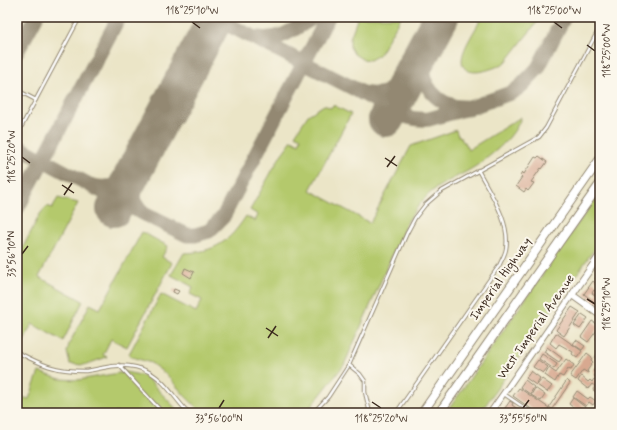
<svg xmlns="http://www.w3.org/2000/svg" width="617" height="430" font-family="Mynerve,sans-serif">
<rect width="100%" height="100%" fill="#fbf7ec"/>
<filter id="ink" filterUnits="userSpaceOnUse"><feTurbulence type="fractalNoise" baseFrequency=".025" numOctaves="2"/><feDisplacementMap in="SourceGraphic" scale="8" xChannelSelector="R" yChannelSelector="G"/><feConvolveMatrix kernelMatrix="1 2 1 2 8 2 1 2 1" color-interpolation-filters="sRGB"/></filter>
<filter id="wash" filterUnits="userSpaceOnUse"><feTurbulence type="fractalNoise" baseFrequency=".012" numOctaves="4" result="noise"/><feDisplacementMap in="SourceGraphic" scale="16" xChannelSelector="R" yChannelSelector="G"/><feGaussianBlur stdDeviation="0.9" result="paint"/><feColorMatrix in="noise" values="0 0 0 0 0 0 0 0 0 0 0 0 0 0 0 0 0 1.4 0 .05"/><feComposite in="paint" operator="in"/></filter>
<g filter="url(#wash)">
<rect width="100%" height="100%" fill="#ebe5c7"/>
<path fill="#b4c96c" stroke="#787a45" d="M358,17H401L379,55L370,60L362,59L354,54L350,47V38Z
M482,17H541L506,62C497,68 462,82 462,60C462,48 477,28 482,17Z
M324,105L331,108L333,105L351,114L310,190L370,223L411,146L456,130L458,136H460L463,142H465L468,150L521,117C515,137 493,154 476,166C464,174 450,179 438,187C424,196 415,210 406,224L344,365L310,408L303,413H202L184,395L168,376L151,363L132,357L129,354L161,294L196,312L202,300L190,294L193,287L171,275L184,253C215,252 229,242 246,216L255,221L258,215L250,210L281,155L292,140L299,144L301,138L295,135L308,115Z
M600,192V241L480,413H446Z
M58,198L78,203L39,277L83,301L63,341L32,324L21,346L17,343V259L40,214L47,206L52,208Z
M142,232L168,246L162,257L172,263L127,347L111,339L103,355L107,357L84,365L70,364L67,352L69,344L90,304L100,309Z
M39,372L60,379L78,380L125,372L145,376L180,413H17V405L25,398L29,399Z"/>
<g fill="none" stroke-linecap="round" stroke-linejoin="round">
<path stroke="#938872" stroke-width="15" d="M213,17L359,91
M441,17C435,29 426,43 423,56C417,83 438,108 465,107
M258,38C282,41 294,29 314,17
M17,52L36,17
M358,91L404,116C413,119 420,120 429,119L472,107L513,92L522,85L538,68L564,17
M364,93C399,100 407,76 421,51
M17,146L144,214L187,235H195L209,231L223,217L328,17
M133,174C129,189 131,201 142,212
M94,186C109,190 122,184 133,174
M17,209L119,17"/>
<path stroke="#938872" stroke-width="36" d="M386,119L441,17
M114,209L216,17"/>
</g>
<g id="blocks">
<path fill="#d8a990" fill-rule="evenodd" d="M539,156L547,162L542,169L541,168L531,182L534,183L528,191L526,189L524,192L516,186L522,177L520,175L522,172L524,174L535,157L537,158Z
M185,268L194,272L191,278L183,273Z
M600,271V282L595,279Z
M593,281L600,287V300L597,304L584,294ZM594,290L598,293L596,296L592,293Z
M174,289L179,291L177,294L173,292Z
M572,307L580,312L564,336L557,331L556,330Z
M582,314L588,318L580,329L574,325Z
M592,321L600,326L588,342L581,337Z
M556,333L582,351L577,358L572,354L573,352L559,344L556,348L550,343Z
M600,333V342L596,339Z
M576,340L585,346L582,350L573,344Z
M547,347L562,358L559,362L544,352Z
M587,353L592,357L591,360L593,362L587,371L588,372V373L583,370L576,380L570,376Z
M542,354L557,364L554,369L539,359Z
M597,354L600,356V362L595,358Z
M566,359L574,365L571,370L568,369L563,377L559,375L555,382L545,375L549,368L556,373Z
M538,360L548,367L543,373L533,367Z
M600,363V380L594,376L596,373L593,371Z
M531,371L540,378L536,385L526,378Z
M581,376L588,382L590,380L592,382L594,379L600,382L599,394L593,390L595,386L592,384L588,389L578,381Z
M542,379L552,386L547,392L537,385Z
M525,380L534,387L530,394L520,387Z
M567,380L570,383L552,409L549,407Z
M519,388L549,408L545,413H537L513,396Z
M535,388L545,395L541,401L531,395Z
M577,391L588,399L590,397L596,401L593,405L589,402L586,406L573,397Z
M573,398L585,407L583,411L586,413H578L579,412L569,404Z
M510,401L513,403L512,405L523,413H506L503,411Z"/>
</g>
</g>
<g filter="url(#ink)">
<use href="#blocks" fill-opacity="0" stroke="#938872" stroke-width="1"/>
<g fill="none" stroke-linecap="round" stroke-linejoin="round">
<defs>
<path id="service" d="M17,90L36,100
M17,135L80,17
M17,352C42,365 55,371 84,371C90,371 96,369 102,368C118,364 134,364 149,372C164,380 174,397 185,409L190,413
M119,365L163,413
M349,365L360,374L365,381V392L370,413
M504,394L532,413
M313,413L328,397L349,365L407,233L415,218L425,205L440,192L539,137L546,128L600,27
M396,413L499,266C501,261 505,255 506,249C511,222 490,193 478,170"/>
<path id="minor" d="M490,413L572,295"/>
<path id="tertiary" d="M600,255L572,295L600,315"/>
<path id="primary" d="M422,413L600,159
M439,413L600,184"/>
</defs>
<use href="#service" stroke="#938872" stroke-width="4.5"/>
<use href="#minor" stroke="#938872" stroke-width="7"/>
<use href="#tertiary" stroke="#938872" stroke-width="8"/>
<use href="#primary" stroke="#938872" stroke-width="10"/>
<use href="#service" stroke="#fff" stroke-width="2.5"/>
<use href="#minor" stroke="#fff" stroke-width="5"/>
<use href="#tertiary" stroke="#fff" stroke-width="6"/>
<use href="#primary" stroke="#fff" stroke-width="8"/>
</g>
</g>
<path fill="none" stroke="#3b2a1e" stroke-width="1.5" d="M192,22L200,28M554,22L562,28M587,45L595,51M22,157L30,163M385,158L397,166M387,167L395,156M62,185L74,193M64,195L72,183M22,254L28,246M587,299L595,304M266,328L278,336M268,338L276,326M372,402L381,408M219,408L224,400M523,408L529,400"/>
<g text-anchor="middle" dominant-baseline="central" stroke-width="4" stroke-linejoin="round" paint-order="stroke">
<g font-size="13" fill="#3b2a1e" stroke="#fbf7ec">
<text transform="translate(501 279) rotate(-55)">Imperial Highway</text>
<text transform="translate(536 327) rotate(-55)">West Imperial Avenue</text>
</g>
</g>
<rect width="617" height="430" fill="none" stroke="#fbf7ec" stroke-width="44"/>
<rect x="22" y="22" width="573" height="386" fill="none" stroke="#3b2a1e" stroke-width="1.5"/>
<g font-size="10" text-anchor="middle" fill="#3b2a1e">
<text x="192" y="14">118°25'10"W</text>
<text x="554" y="14">118°25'00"W</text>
<text transform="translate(606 51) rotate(-90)" y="4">118°25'00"W</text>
<text transform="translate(11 157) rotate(-90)" y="4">118°25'20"W</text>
<text transform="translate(11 254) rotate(-90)" y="4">33°56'10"N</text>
<text transform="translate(606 304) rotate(-90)" y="4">118°25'10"W</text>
<text x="219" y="422">33°56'00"N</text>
<text x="381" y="422">118°25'20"W</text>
<text x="523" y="422">33°55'50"N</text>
</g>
</svg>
